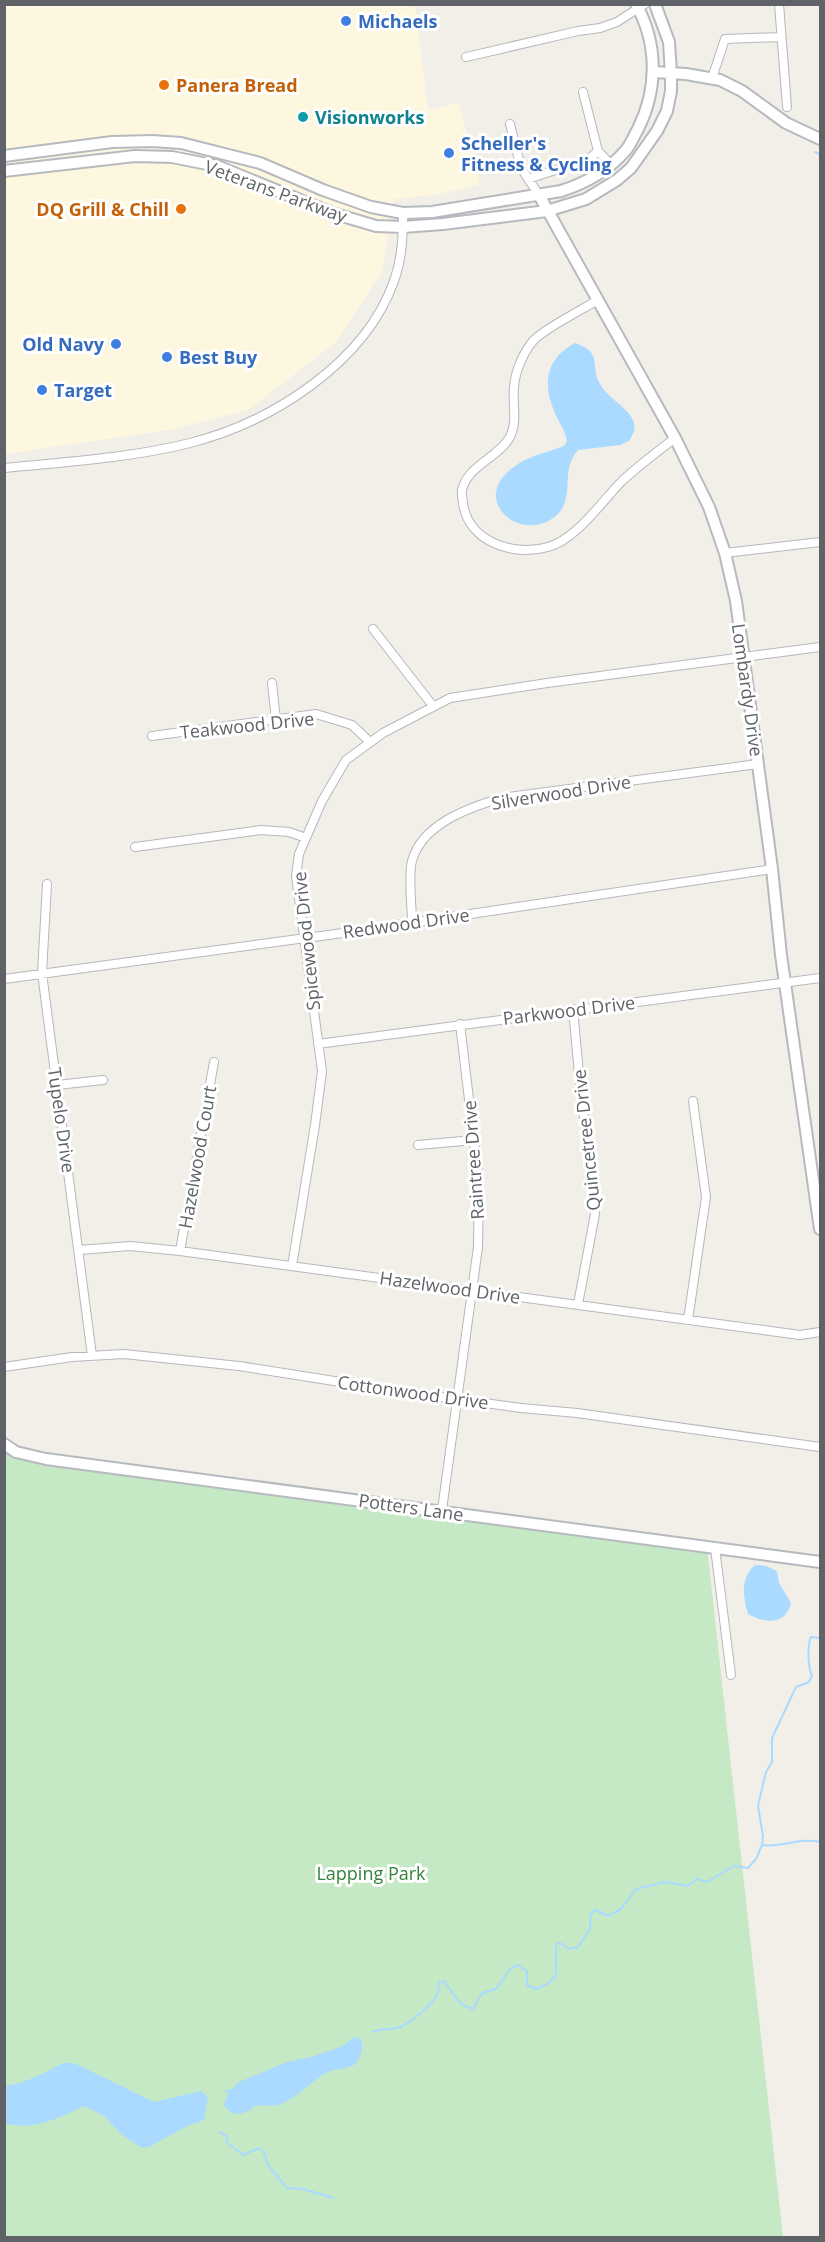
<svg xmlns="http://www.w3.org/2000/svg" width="825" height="2242" font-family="'Open Sans',sans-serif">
<rect width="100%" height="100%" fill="#f1efe8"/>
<path fill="#fef7e0" d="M4,5H415L428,110L459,103L480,185L433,195L394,199L382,271L335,343L248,410L169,430L5,454Z"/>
<path fill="#c5e8c5" d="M5,1450L707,1547L783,2237H5Z"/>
<path fill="#aadaff" d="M575,343C604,353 589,364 600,384C608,399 629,407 634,423C636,430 632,436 629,441L620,445L578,450C560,469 575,497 558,514C521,549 459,494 525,460C537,454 552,451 564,446L567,441C565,430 558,421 554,411C542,382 547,358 575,343Z
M755,1565L766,1566L777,1571L779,1583L791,1603C786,1625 765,1624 748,1614C743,1597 740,1578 755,1565Z
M354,2037L360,2039C365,2047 361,2057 355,2064C347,2070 337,2068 328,2072C312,2080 294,2101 278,2105C271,2107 262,2104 255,2106C254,2106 249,2111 248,2111C238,2116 230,2114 224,2105L228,2093L239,2082L287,2062L311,2057L343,2046Z
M63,2063H74L154,2102L201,2091L208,2097L204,2120L187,2126L149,2147L142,2148L121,2134L105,2117L85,2106C59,2117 34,2132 5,2123V2086C27,2083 44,2073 63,2063Z"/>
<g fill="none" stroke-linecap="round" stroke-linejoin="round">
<path stroke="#aadaff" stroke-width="2" d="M815,152L820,154
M762,1845C782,1848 800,1837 820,1842
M373,2032C384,2027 392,2031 400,2027C409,2024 432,2004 436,1997C439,1993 439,1987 439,1983L444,1981C453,1993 458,2006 473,2009L482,1993L496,1989L511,1968L518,1965L527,1971V1985L536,1989C567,1979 552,1965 557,1943L562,1944L569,1949L578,1947L590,1929L591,1914L596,1910L608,1916L621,1909L636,1889L665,1882L688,1886L697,1879L707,1882L734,1866L748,1868L756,1859L762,1845L763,1836L758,1806L766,1772L772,1762V1738L796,1687L809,1682L812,1676C808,1667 807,1646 811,1637L820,1638
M226,2091L233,2090
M220,2132L227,2136V2142L243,2155L259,2148L264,2153L268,2165L287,2188L303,2189L333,2198"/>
<defs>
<path id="street" d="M779,4L787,107
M466,57L578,31L600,28L617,22L645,4
M712,78L725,39L781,37
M583,92L598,151L611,165
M510,124L521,168L539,195
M528,179L589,159L598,151
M598,300C583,309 542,330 533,341C523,353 515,372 514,387C512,403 518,421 510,437C498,458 468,465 462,490C461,494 463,499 463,503C468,542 514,557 548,547C577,539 602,501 622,481C639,465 657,452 675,438
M4,468C66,462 130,458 190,443C272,422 365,363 394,281C402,259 403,236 403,213
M725,553L820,542
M373,629L433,706
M272,683L276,720
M152,736L316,714L352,725L370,742
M135,847L261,830L289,832L306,838
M47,884L42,973L92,1356
M412,922C412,907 408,875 412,861C422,824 468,808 501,798L758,764
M4,979L343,933L772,869
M573,1009L582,1106L593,1173L595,1214L578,1304
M318,1044L820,978
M57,1085L103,1080
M418,1145L474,1140
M79,1250L130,1246L180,1251L800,1335L820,1332
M180,1251L214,1062
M292,1266L315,1125L322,1071L296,876L299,854L322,801L346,760L383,733L450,698L547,683L820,647
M688,1320L706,1197L693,1101
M4,1367L72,1357L124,1354L239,1366L385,1389L521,1408L577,1413L820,1447
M442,1510L478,1247L479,1183L460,1024
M715,1548L731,1675"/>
<path id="secondary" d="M654,72L686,74L720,80L742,91L786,123L820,139
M4,156L112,142L152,141L181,143L260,163L323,190L371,207L403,213L432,212L561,191C586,183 609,170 626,150C631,144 634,136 638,129C658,89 658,44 636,4
M4,171L135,156L172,157L217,166L332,213L376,226L403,227L443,224L547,211L586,199L617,180L631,168L657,131L667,111L671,91V74L669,42L655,4
M539,195L675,438L709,507L725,553L736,601L772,869L781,955L820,1229
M4,1444L16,1452L46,1459L820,1562"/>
</defs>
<use href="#street" stroke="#b5b8bc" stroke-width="10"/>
<use href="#secondary" stroke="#b6babf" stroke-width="14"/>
<use href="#street" stroke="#fff" stroke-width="8"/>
<use href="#secondary" stroke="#fff" stroke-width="10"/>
</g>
<g fill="#3f7fe0" stroke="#fff" stroke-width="2">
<circle cx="346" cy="21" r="6"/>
<circle cx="449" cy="153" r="6"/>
<circle cx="116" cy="344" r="6"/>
<circle cx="167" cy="357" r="6"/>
<circle cx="42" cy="390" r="6"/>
</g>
<g fill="#e8710a" stroke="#fff" stroke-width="2">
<circle cx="164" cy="85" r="6"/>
<circle cx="181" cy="209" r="6"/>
</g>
<circle fill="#0f9aa8" stroke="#fff" stroke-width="2" cx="303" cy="117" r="6"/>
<g text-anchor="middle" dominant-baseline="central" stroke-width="6" stroke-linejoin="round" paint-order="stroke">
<g font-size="18" font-weight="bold" fill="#366cbe" stroke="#fff" text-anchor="start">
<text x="358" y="21">Michaels</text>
<text x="461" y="143">Scheller's<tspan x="461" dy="21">Fitness &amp; Cycling</tspan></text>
<text x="104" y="344" text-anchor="end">Old Navy</text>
<text x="179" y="357">Best Buy</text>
<text x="54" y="390">Target</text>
</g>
<g font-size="18" font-weight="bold" fill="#c56008" stroke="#fff" text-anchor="start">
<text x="176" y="85">Panera Bread</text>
<text x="169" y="209" text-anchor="end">DQ Grill &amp; Chill</text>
</g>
<g font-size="18" font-weight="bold" fill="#0d838f" stroke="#fff" text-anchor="start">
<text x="315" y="117">Visionworks</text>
</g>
<g font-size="18" fill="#5f6368" stroke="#fff">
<text transform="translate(276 191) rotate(20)">Veterans Parkway</text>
<text transform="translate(748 690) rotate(82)">Lombardy Drive</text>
<text transform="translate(247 725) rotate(-6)">Teakwood Drive</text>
<text transform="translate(561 792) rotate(-9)">Silverwood Drive</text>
<text transform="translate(406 923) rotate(-8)">Redwood Drive</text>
<text transform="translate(306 941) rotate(-96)">Spicewood Drive</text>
<text transform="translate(569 1010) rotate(-7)">Parkwood Drive</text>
<text transform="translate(62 1120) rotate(82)">Tupelo Drive</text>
<text transform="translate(586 1140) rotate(-96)">Quincetree Drive</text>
<text transform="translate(197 1157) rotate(-80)">Hazelwood Court</text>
<text transform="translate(473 1160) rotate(-94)">Raintree Drive</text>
<text transform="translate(450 1287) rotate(8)">Hazelwood Drive</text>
<text transform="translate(413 1392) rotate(8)">Cottonwood Drive</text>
<text transform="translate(411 1507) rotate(8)">Potters Lane</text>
</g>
<g font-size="18" fill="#348238" stroke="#fff">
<text x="371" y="1873">Lapping Park</text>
</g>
</g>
<rect width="825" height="2242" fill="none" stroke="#5f6368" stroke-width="12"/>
</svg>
